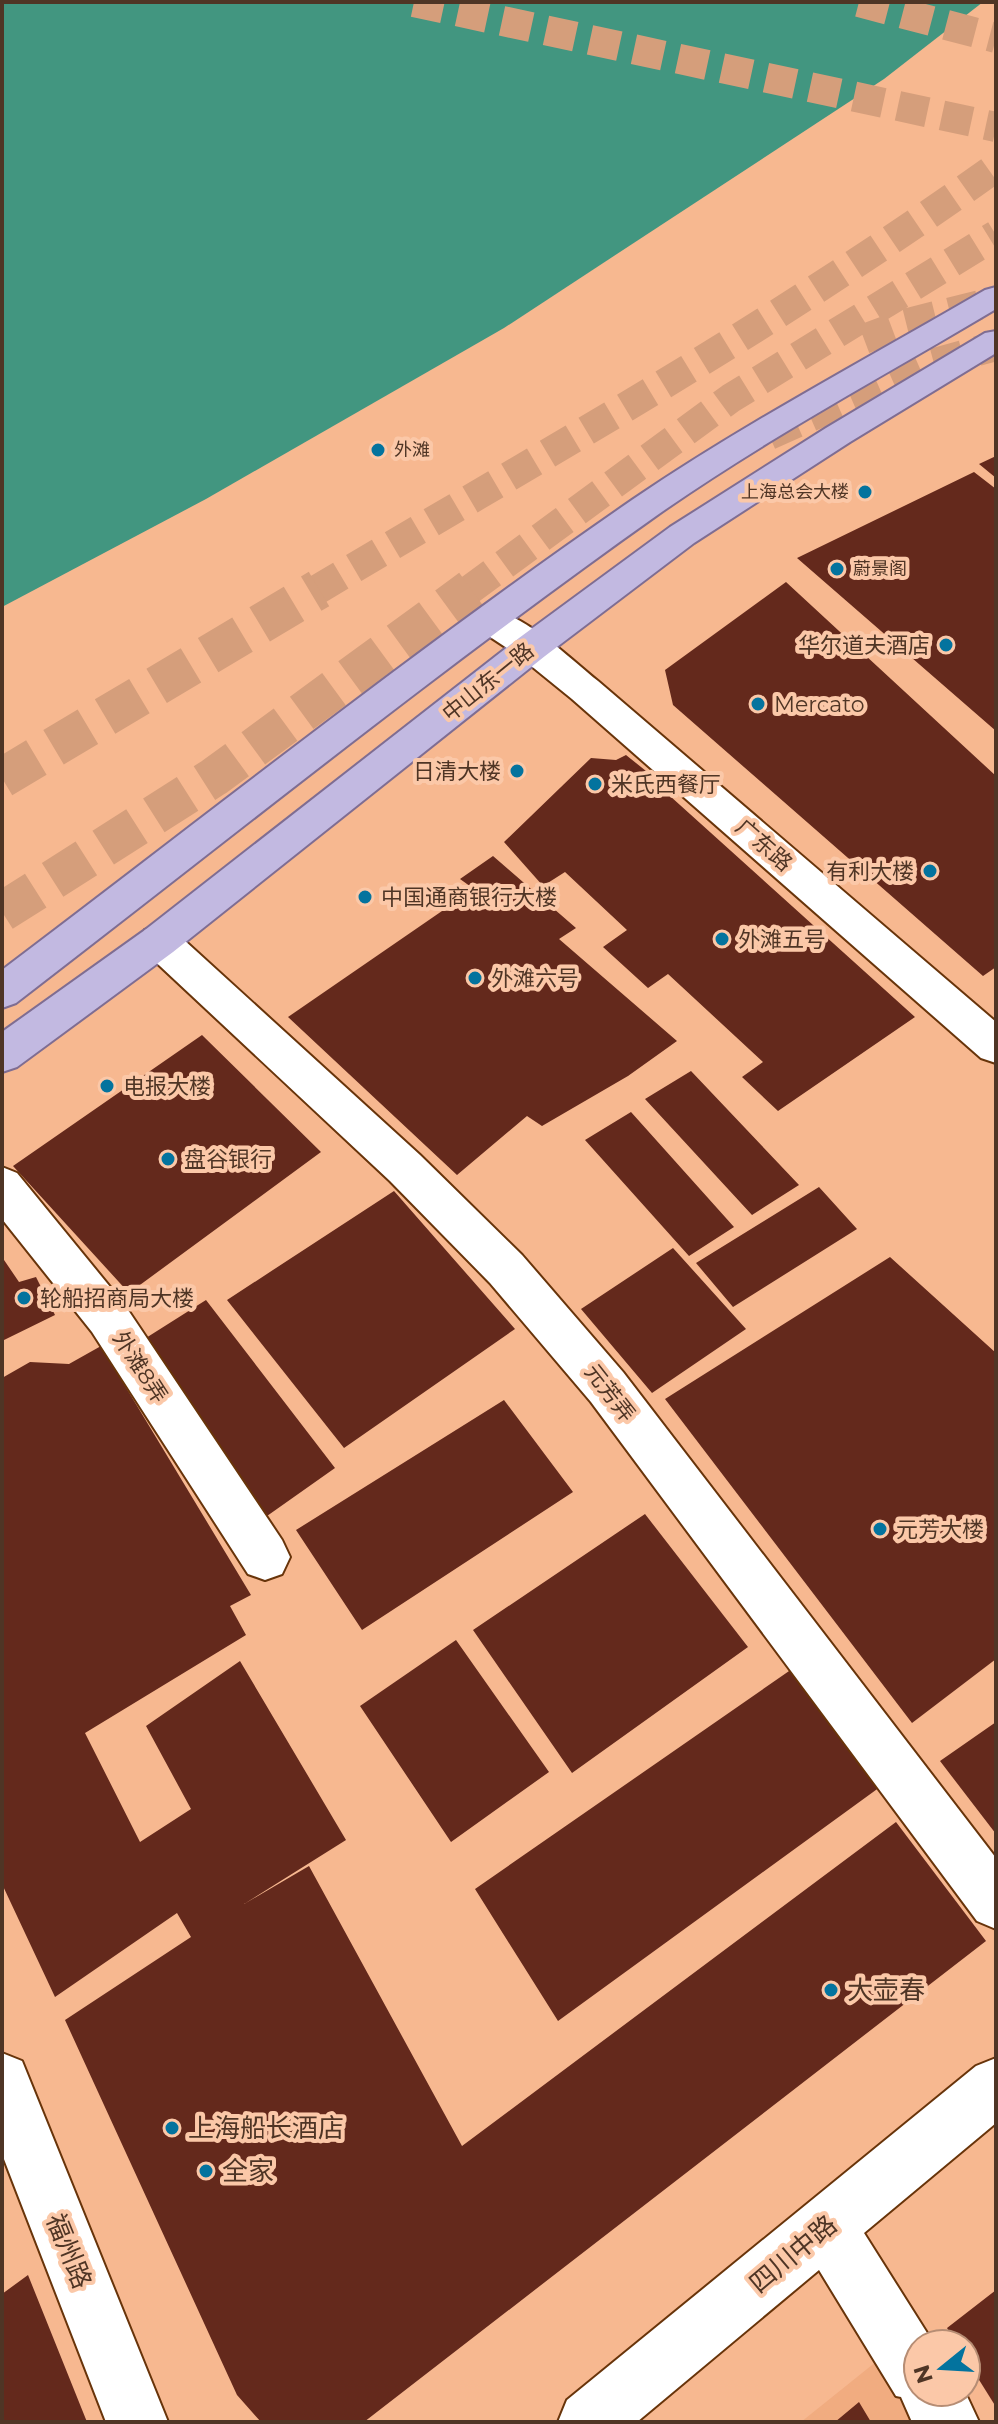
<svg xmlns="http://www.w3.org/2000/svg" width="998" height="2424" font-family="Montserrat,'Noto Sans SC',sans-serif">
<rect width="100%" height="100%" fill="#f7b890"/>
<path fill="#f1ac80" d="M882,2357L922,2422H801Z"/>
<path fill="#429680" d="M2,2H983L884,79L504,328L206,499L2,607Z"/>
<path fill="#64291c" d="M996,456V478L979,464Z
M974,472L996,489V731L797,558Z
M786,582L996,776V967L983,976L673,705L665,670Z
M626,755L666,787L670,796L915,1017L778,1111L742,1077L763,1062L668,974L648,988L603,947L627,930L565,872L543,886L504,842L591,758L616,760Z
M493,856L576,928L559,939L677,1041L628,1076L542,1126L527,1116L457,1175L288,1017L474,889L460,879Z
M202,1035L321,1152L129,1293L13,1166Z
M691,1071L799,1185L752,1215L645,1099Z
M631,1112L734,1227L689,1256L585,1140Z
M819,1187L857,1229L733,1307L696,1263Z
M394,1191L515,1329L344,1448L227,1300Z
M673,1248L746,1329L652,1393L581,1309Z
M2,1257L19,1282L36,1277L55,1315L2,1341Z
M890,1257L996,1353V1659L912,1723L665,1399Z
M206,1300L335,1468L267,1516L138,1343Z
M101,1346L251,1595L230,1606L246,1635L85,1733L140,1842L191,1809L146,1726L240,1661L346,1840L244,1904L309,1866L462,2146L896,1822L986,1941L364,2422H261L237,2395L65,2020L191,1937L177,1913L55,1997L2,1884V1378L30,1362L69,1364Z
M504,1400L573,1492L362,1630L296,1530Z
M645,1514L748,1647L572,1773L473,1630Z
M456,1640L549,1772L451,1842L360,1706Z
M792,1669L880,1787L558,2021L475,1889Z
M996,1722V1834L940,1761Z
M28,2275L87,2422H2V2294Z
M996,2290V2407L966,2359V2344H957L947,2328Z
M859,2402L871,2422H835Z"/>
<g fill="none" stroke-linecap="round" stroke-linejoin="round">
<path stroke="#d59e7b" stroke-width="30" stroke-dasharray="30 15" stroke-linecap="butt" d="M864,339L904,324L996,301
M769,435L927,365L996,346
M315,591C545,454 779,323 996,167
M468,591L731,398L996,235"/>
<path stroke="#d59e7b" stroke-width="40" stroke-dasharray="40 20" stroke-linecap="butt" d="M2,778L319,589
M2,912L214,777L471,589"/>
<path stroke="#d59e7b" stroke-width="30" stroke-dasharray="30 15" stroke-linecap="butt" d="M414,2L996,127
M859,2L996,38"/>
<defs>
<path id="minor" d="M490,608C530,619 566,655 598,681L996,1022V1063L981,1058L572,699L519,656L478,629L472,620L478,611Z
M159,925L173,930L420,1155L522,1255L623,1372L996,1858V1929L977,1921L591,1402L490,1283L390,1181L145,952L139,941L145,930Z
M2,1167L17,1173L124,1304L282,1540L290,1557L282,1574L265,1580L248,1574L92,1332L2,1219Z
M2,2053L22,2061L168,2422H106L2,2154Z
M996,2058V2123L864,2233L934,2344H918V2392H965L979,2422H912L901,2397L896,2396L819,2270L637,2422H558L567,2400L976,2066Z"/>
<path id="major" d="M996,287V309C882,377 764,440 656,516C437,671 228,840 16,1003L2,1008V970C211,812 417,648 632,500C745,423 867,359 985,290Z
M996,331V353L850,442L694,543L545,656L173,952L17,1067L2,1072V1032L145,930L519,638L670,527L826,428L985,333Z"/>
</defs>
<use href="#minor" stroke="#68340a" stroke-width="4"/>
<use href="#major" stroke="#7f6d92" stroke-width="4"/>
<use href="#minor" fill="#fff" fill-rule="evenodd"/>
<use href="#major" fill="#c2b9e1" fill-rule="evenodd"/>
</g>
<g fill="#03739e" stroke="#fbc8a8" stroke-width="3">
<circle cx="378" cy="450" r="8"/>
<circle cx="865" cy="492" r="8"/>
<circle cx="837" cy="569" r="8"/>
<circle cx="946" cy="645" r="8"/>
<circle cx="758" cy="704" r="8"/>
<circle cx="517" cy="771" r="8"/>
<circle cx="595" cy="784" r="8"/>
<circle cx="930" cy="871" r="8"/>
<circle cx="365" cy="897" r="8"/>
<circle cx="722" cy="939" r="8"/>
<circle cx="475" cy="978" r="8"/>
<circle cx="107" cy="1086" r="8"/>
<circle cx="168" cy="1159" r="8"/>
<circle cx="24" cy="1298" r="8"/>
<circle cx="880" cy="1529" r="8"/>
<circle cx="831" cy="1990" r="8"/>
<circle cx="172" cy="2128" r="8"/>
<circle cx="206" cy="2171" r="8"/>
</g>
<g text-anchor="middle" dominant-baseline="central" stroke-width="8" stroke-linejoin="round" paint-order="stroke">
<g font-size="18" fill="#4f3525" stroke="#fbc8a8" text-anchor="start">
<text x="394" y="450">外滩</text>
<text x="849" y="492" text-anchor="end">上海总会大楼</text>
<text x="853" y="569">蔚景阁</text>
</g>
<g font-size="22" fill="#4f3525" stroke="#fbc8a8" text-anchor="start">
<text x="930" y="645" text-anchor="end">华尔道夫酒店</text>
<text x="774" y="704">Mercato</text>
<text x="501" y="771" text-anchor="end">日清大楼</text>
<text x="611" y="784">米氏西餐厅</text>
<text x="914" y="871" text-anchor="end">有利大楼</text>
<text x="381" y="897">中国通商银行大楼</text>
<text x="738" y="939">外滩五号</text>
<text x="491" y="978">外滩六号</text>
<text x="123" y="1086">电报大楼</text>
<text x="184" y="1159">盘谷银行</text>
<text x="40" y="1298">轮船招商局大楼</text>
<text x="896" y="1529">元芳大楼</text>
</g>
<g font-size="22" fill="#4f3525" stroke="#fbc8a8">
<text transform="translate(488 682) rotate(-39)">中山东一路</text>
<text transform="translate(764 845) rotate(41)">广东路</text>
<text transform="translate(140 1367) rotate(57)">外滩8弄</text>
<text transform="translate(610 1393) rotate(52)">元芳弄</text>
</g>
<g font-size="26" fill="#4f3525" stroke="#fbc8a8" text-anchor="start">
<text x="847" y="1990">大壶春</text>
<text x="188" y="2128">上海船长酒店</text>
<text x="222" y="2171">全家</text>
</g>
<g font-size="26" fill="#4f3525" stroke="#fbc8a8">
<text transform="translate(69 2251) rotate(68)">福州路</text>
<text transform="translate(793 2254) rotate(-40)">四川中路</text>
</g>
</g>
<rect width="998" height="2424" fill="none" stroke="#4f3525" stroke-width="8"/>
<g transform="translate(942 2368) rotate(252)"><circle r="38" fill="#fbc8a8" stroke="#b68d74" stroke-width="2"/>
<path d="M0-6L14 30L0 20L-14 30Z" fill="#03739e"/>
<text y="-12" font-size="22" font-weight="bold" text-anchor="middle" fill="#4f3525">N</text>
</g>
</svg>
